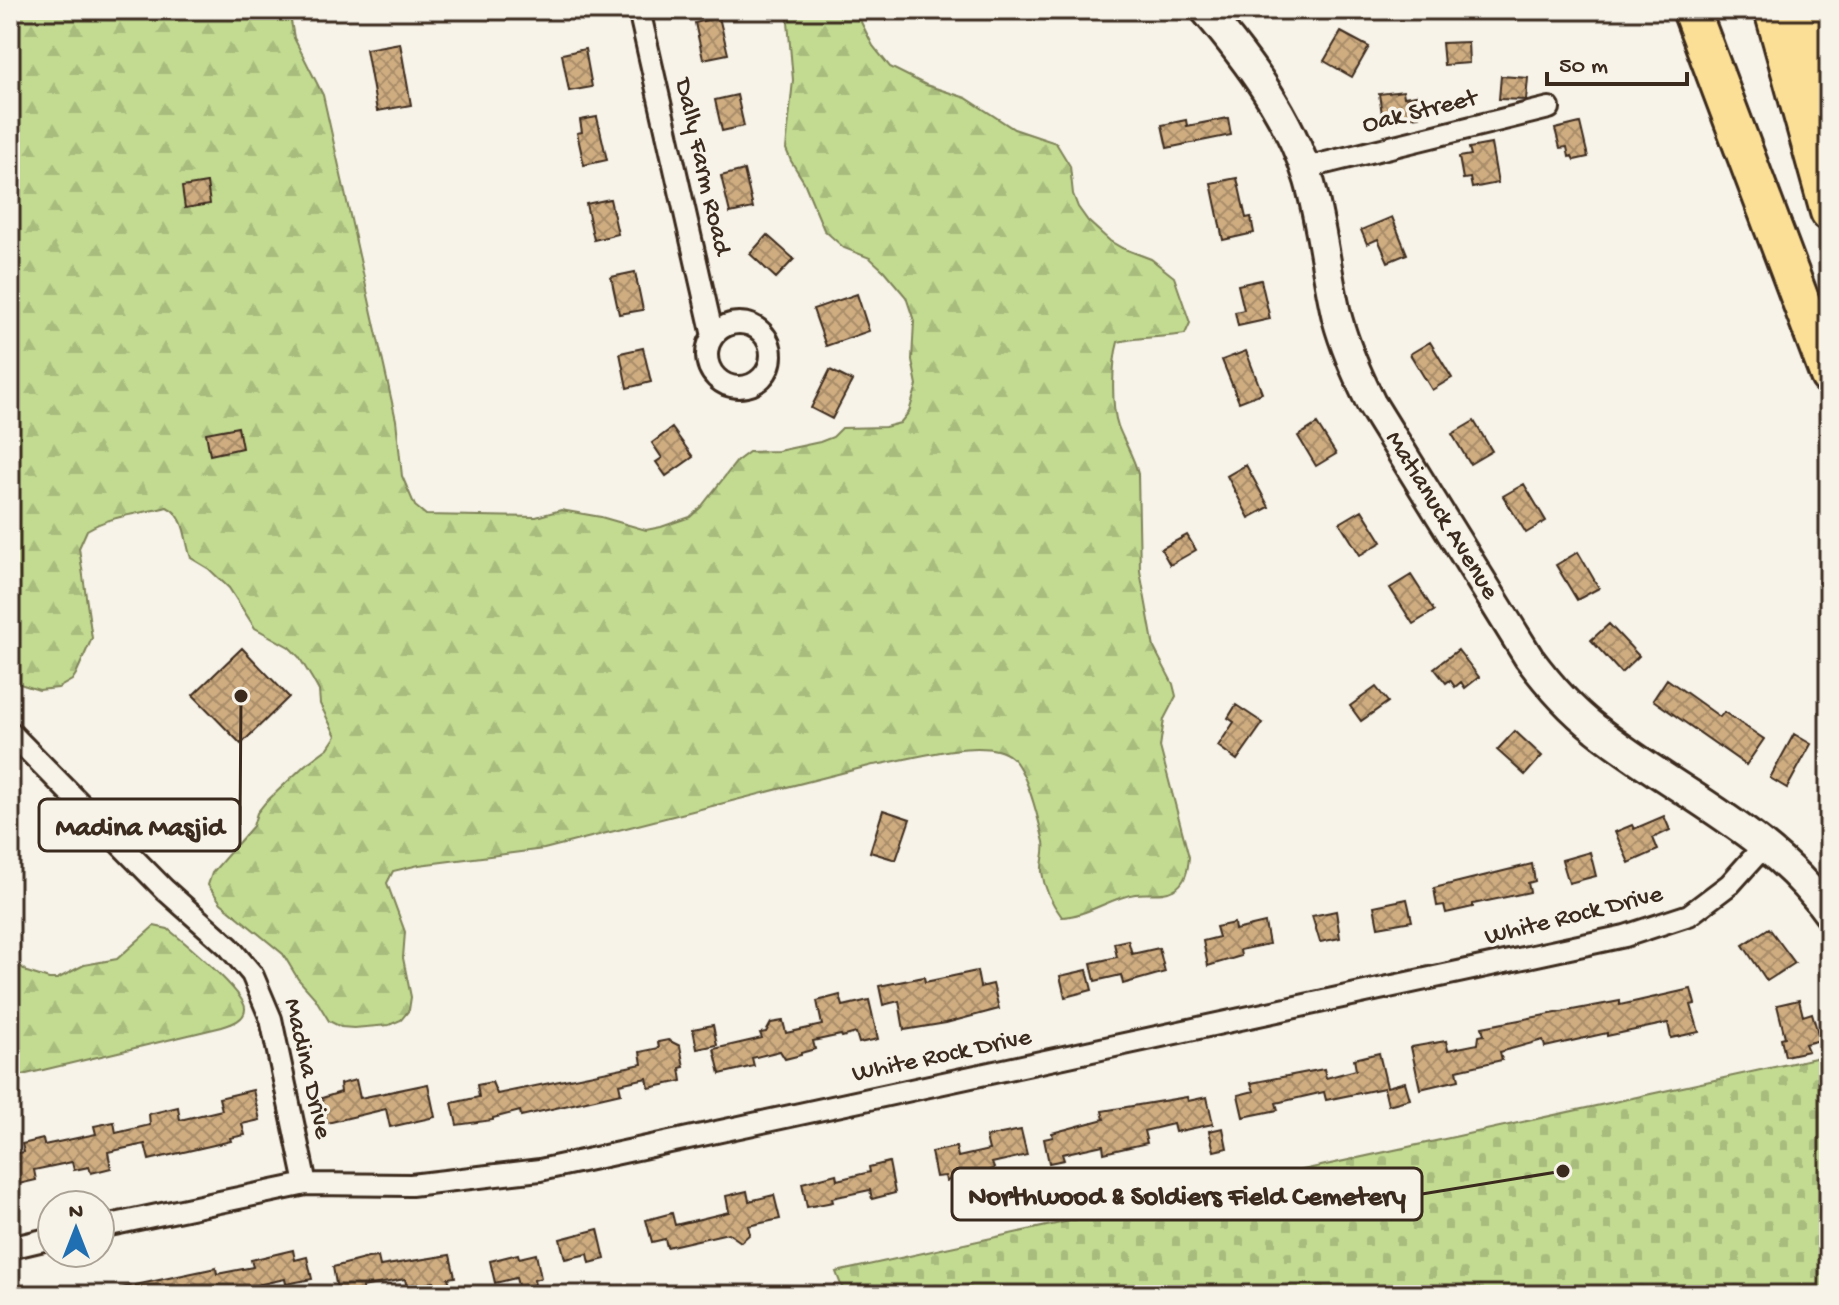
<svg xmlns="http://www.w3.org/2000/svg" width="1839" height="1305" font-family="'Gochi Hand',sans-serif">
<defs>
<pattern id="forest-firs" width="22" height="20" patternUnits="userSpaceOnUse" patternTransform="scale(2)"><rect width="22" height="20" fill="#c2db91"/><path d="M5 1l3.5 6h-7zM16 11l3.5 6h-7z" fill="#a8bc7d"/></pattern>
<pattern id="cemetery-stones" width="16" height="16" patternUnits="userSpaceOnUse" patternTransform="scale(2)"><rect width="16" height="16" fill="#c2db91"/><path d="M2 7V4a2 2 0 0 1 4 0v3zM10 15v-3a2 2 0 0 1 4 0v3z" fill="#a8bc7d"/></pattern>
<pattern id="building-cross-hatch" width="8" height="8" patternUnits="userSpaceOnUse" patternTransform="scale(2)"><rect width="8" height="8" fill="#cfad81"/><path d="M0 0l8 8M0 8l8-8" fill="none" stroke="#a98d69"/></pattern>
</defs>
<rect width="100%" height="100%" fill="#f7f3e8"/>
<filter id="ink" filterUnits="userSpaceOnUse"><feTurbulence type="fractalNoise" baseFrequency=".0125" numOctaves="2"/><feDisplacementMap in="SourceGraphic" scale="16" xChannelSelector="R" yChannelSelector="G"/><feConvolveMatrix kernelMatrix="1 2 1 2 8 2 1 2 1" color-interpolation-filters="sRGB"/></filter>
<g filter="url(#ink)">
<path fill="url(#forest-firs)" stroke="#7e8258" stroke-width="2" d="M10,10H289L294,38L323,95L396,420L402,476L415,506L426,515L536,517L561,510L601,517L646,530L661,527L690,517L701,507L737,461L749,452L778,451L820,442L833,437L842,428L885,427L900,423L909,412L917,385L912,360L914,321L906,297L884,271L870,258L844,248L824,230L804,182L791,161L786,149L793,80L787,10H855L873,46L890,67L926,85L966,98L1014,129L1056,143L1070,166L1073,194L1078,207L1088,221L1110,241L1122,248L1151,259L1174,277L1190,323L1185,334C1163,338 1140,336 1118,342C1112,363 1111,406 1118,426C1124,442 1134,457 1138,474L1140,571L1154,648L1173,684L1176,696L1164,719L1160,747L1189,857C1188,870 1186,883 1173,890C1163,896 1147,892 1135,894C1110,898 1087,916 1062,917C1053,905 1044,888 1042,872C1041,862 1046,853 1044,842C1039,822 1027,770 1011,757C985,734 905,762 873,765L544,849L419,865L393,871L387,883L405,932L403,958L411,997L409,1010L401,1020L389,1025L354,1028L341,1027L329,1021L315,998L298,979L283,954L221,903L208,885L212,873L253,826L257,813L265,803L305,765L328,748L336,736L320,704L319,691L313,680L299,657L289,647L255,628L229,588L209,569L191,558C184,540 187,517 167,507C141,514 112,515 87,530L79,548L92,638L76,674L72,680L58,688L39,690L10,681Z
M154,926L168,929C183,941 246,993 245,1009C245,1020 231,1024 222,1027L10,1078V957L27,972L49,979H57L84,965L117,959Z"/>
<path fill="url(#cemetery-stones)" stroke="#7e8258" stroke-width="2" d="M1829,1055V1295H845L836,1272Z"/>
<path fill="url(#building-cross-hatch)" stroke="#3b2a1e" stroke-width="2" d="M719,17L728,54L703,59L695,23Z
M1341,32L1369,47L1352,77L1324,61Z
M1468,42L1469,63L1444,65L1442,43Z
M400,43L411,105L377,111L366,49Z
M585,49L592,87L569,91L562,54Z
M1501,76L1528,78L1526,100L1499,99Z
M1403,91L1404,97L1416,95L1419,116L1389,120L1388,113L1382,114L1379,94Z
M737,95L744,126L722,131L715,100Z
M597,117L607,160L584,165L577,133L582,132L580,120Z
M1228,118L1231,135L1167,148L1162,125L1186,120L1187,126Z
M1580,123L1588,157L1574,160L1572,156L1569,157L1567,147L1560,148L1555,129Z
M1491,144L1498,183L1472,188L1470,178L1463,179L1459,157L1471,155L1469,148Z
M744,170L753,208L730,213L721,176Z
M1237,178L1246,218L1251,217L1254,233L1223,240L1211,183Z
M207,183L210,204L185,208L182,187Z
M610,199L618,234L594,240L586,204Z
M1392,217L1407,254L1388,262L1378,239L1367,244L1361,230Z
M767,235L794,259L776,278L750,254Z
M635,272L643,310L619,314L611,277Z
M1261,280L1270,319L1238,326L1235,312L1244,310L1238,285Z
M857,294L869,331L826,346L813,309Z
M1430,342L1452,378L1432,390L1410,354Z
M643,348L651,382L627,388L620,353Z
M1246,351L1262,393L1239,402L1222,360Z
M830,370L852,381L832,419L811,408Z
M1474,421L1492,451L1470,464L1452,434Z
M1317,424L1336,454L1316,466L1298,436Z
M238,427L242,448L210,455L206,433Z
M672,428L693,457L666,476L656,462L662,458L652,443Z
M1246,465L1269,507L1249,518L1227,476Z
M1524,484L1546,521L1526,533L1503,496Z
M1362,510L1382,542L1360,555L1340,523Z
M1187,535L1196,550L1170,565L1161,549Z
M1578,552L1599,588L1577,600L1556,565Z
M1411,575L1434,611L1413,624L1390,588Z
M1609,624L1639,656L1621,673L1591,640Z
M242,648L289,697L241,744L193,695Z
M1458,650L1479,677L1465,688L1461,682L1455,687L1450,680L1446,683L1434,668Z
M1667,679L1720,717L1724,712L1764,739L1746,765L1653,700Z
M1376,687L1388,702L1361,721L1350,706Z
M1236,705L1263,723L1237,760L1218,746L1234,722L1228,718Z
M1515,731L1542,756L1525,775L1497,750Z
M1794,734L1811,744L1787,788L1770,778Z
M883,810L910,819L896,860L870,852Z
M1664,816L1670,830L1653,838L1658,850L1629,863L1615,832L1632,825L1634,829Z
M1590,852L1596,876L1569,883L1562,860Z
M1532,864L1535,881L1528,883L1530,892L1473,904V907L1446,913L1444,905L1437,906L1434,888Z
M1407,899L1412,921L1378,927L1374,906Z
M1336,911L1340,938L1320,942L1312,916Z
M1234,923L1235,930L1265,923L1269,944L1240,950L1241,956L1208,966L1203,941L1219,937L1216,927Z
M1769,928L1795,963L1767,981L1743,945Z
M1128,940L1132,954L1159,948L1165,972L1123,984L1121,975L1095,981L1091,963L1117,957L1114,943Z
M1087,970L1092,990L1065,997L1060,976Z
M977,971L980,987L993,984L999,1009L946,1023L904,1030L899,1001L883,1005L879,986L924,977L925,982Z
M1691,989L1695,1004L1691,1005L1699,1032L1671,1038L1668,1023L1607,1036V1033L1545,1047L1543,1040L1500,1052L1502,1060L1457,1070L1459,1080L1420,1089L1411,1047L1446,1041L1448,1050L1478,1044L1479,1036L1484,1035L1482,1027L1620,1001V1005Z
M840,995L843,1006L869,1000L878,1039L859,1043L856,1033L842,1037L841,1035L813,1041L815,1049L801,1053V1055L785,1059L780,1051L752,1058L754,1066L720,1074L714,1049L762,1038L760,1033L766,1032L771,1023L783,1021L786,1033L822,1025L817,1001Z
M1799,1000L1803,1016L1812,1013L1820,1040L1805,1044L1808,1051L1785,1056L1781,1038L1785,1037L1777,1005Z
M713,1025L717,1045L697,1049L693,1029Z
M668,1040L680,1046L684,1067L680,1068L682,1081L649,1088L647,1078L619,1084L621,1093L521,1116L520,1111L493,1118V1120L457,1125L452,1103L479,1097L477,1085L492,1082L497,1094L642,1064L640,1052L659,1048L658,1042Z
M1379,1053L1387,1087L1405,1082L1410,1099L1388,1105L1384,1088L1326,1100L1324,1092L1276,1103L1278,1110L1243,1117L1238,1095L1254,1091L1251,1083L1324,1069L1326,1078L1356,1070L1354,1059Z
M356,1080L360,1098L428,1084L435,1117L390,1127L386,1109L327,1123L322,1098L341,1092L340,1084Z
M253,1090L260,1120L242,1124L245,1135L230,1138L231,1141L149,1160L145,1144L108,1152L111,1168L91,1173L89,1167L74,1170L72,1162L34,1170L36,1180L10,1186V1155L24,1152L22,1144L43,1139L44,1145L96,1134L94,1126L114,1122L116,1133L150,1125L149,1114L178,1107L180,1120L222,1110L219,1098Z
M1187,1097L1188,1101L1207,1097L1213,1124L1175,1132L1173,1124L1144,1131L1147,1143L1104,1153L1103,1145L1062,1154L1064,1160L1049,1163L1044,1139L1053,1137L1052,1133L1104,1119L1102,1111Z
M1223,1128L1227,1148L1214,1151L1209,1131Z
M1021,1130L1027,1155L992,1163L994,1168L989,1171L946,1181L945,1176L936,1177L931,1152L956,1147L958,1157L989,1150L986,1137Z
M889,1162L895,1193L872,1199L870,1190L832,1198L833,1202L807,1207L802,1183L836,1174L837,1180L870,1172L869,1167Z
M747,1191L749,1201L774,1195L780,1219L748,1226L750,1234L741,1242L728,1233L667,1247L665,1239L652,1242L646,1220L672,1213L675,1225L729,1212L726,1196Z
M598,1229L605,1259L590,1263L588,1254L565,1259L560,1239Z
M293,1250L295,1260L307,1257L312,1279L286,1284L285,1279L234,1290L235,1295H122L121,1288L216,1268L217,1274L253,1267L251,1260Z
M518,1254L519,1258L536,1254L541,1278L534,1280L535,1285L519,1289L516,1278L495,1283L490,1261Z
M450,1255L455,1277L448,1278L450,1283L435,1287L434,1282L407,1288L405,1279L362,1287L364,1295H338L333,1267L368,1258L378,1257L380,1266Z"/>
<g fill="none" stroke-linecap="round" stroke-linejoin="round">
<defs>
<path id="street" d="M639,10L713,336
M1305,168L1549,108
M707 355a32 32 0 1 1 64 0a32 32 0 1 1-64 0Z
M10,732L164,889L229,947L252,974L271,1019L306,1184
M100,1227L306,1184L411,1185L540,1170L1625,936L1689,915L1730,884L1764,846
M10,1248L52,1238"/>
<g id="secondary">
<path id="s1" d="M1205,10C1248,61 1289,115 1309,180C1322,225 1326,272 1337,318C1345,347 1357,375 1371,403L1529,658C1549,685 1570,709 1596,729C1673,791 1771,831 1829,914"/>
</g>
<path id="highway" d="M1691,10L1829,376
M1773,10L1829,212
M1807,10L1829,93"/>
</defs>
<use href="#street" stroke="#3b2a1e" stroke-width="26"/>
<use href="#secondary" stroke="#3b2a1e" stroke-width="34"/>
<use href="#highway" stroke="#3b2a1e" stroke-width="42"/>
<use href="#street" stroke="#f7f3e8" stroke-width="20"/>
<use href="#secondary" stroke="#f7f3e8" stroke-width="28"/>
<use href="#highway" stroke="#fbdf96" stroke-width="36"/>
</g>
</g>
<g text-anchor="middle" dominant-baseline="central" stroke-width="7" stroke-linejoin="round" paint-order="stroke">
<g font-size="26" fill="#3b2a1e" stroke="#f7f3e8">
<text transform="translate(1420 113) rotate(-14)">Oak Street</text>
<text transform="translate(701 167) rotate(77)">Dally Farm Road</text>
<text stroke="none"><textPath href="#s1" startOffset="566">Matianuck Avenue</textPath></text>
<text transform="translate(1574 917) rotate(-14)">White Rock Drive</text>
<text transform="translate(942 1057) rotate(-12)">White Rock Drive</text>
<text transform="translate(306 1069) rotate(77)">Madina Drive</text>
</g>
</g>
<path fill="none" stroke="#3b2a1e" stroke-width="3" d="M241 696L240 825M1563 1171L1422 1194"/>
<g fill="#3b2a1e" stroke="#f7f3e8" stroke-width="3">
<circle cx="241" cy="696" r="8"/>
<circle cx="1563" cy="1171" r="8"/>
</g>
<g fill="#f7f3e8" stroke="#3b2a1e" stroke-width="3">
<rect x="39" y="799" width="201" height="52" rx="8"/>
<rect x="952" y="1168" width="470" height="52" rx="8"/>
</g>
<g font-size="28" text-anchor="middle" font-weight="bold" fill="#3b2a1e">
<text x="140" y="835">Madina Masjid</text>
<text x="1187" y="1204">Northwood &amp; Soldiers Field Cemetery</text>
</g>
<rect width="1839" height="1305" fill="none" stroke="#f7f3e8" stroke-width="40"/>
<rect x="20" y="20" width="1799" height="1265" fill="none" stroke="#3b2a1e" stroke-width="3" filter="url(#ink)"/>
<g transform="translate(76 1229)"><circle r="38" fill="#f7f3e8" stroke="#aca397" stroke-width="2"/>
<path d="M0-6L14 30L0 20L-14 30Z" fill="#1f6fb2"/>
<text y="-12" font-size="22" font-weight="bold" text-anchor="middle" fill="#3b2a1e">N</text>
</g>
<path d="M1547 72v12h140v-12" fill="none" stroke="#3b2a1e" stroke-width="4"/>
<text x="1559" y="72" font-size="24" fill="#3b2a1e" stroke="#f7f3e8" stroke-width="6" paint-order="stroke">50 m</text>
</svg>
